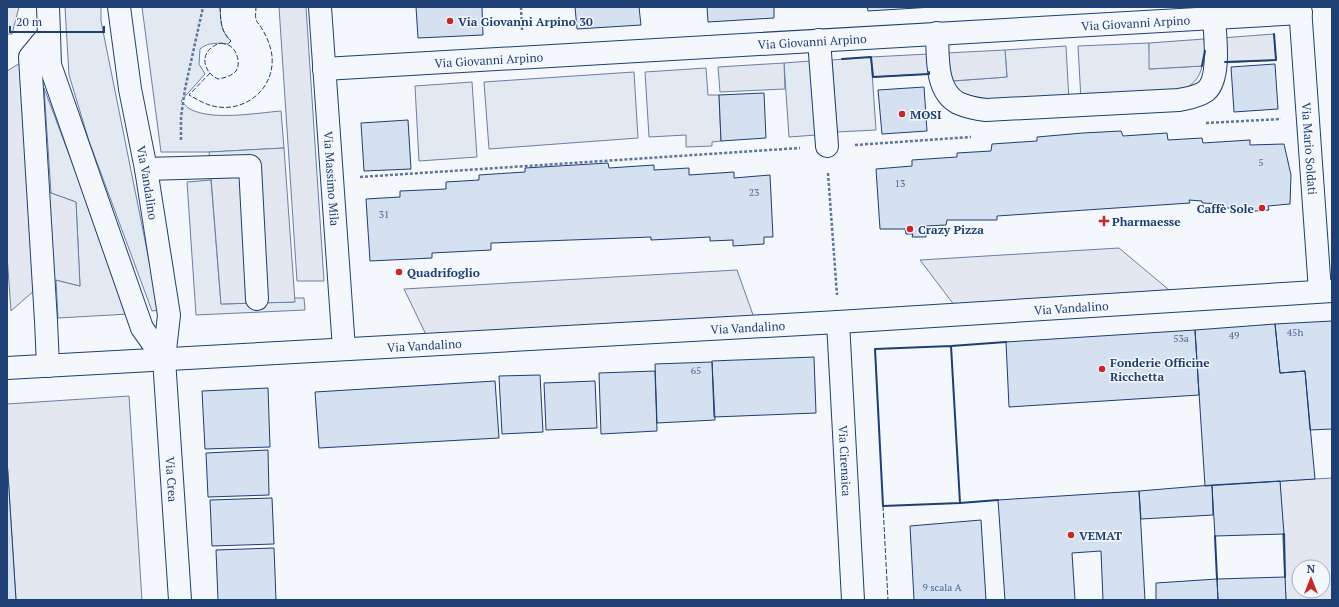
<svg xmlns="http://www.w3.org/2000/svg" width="1339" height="607" font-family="'PT Serif',serif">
<rect width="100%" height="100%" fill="#f4f7fb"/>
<path fill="#e3e9f0" stroke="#687fa3" d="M65,7H101V21L159,310L152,311L89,141L69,75Z
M142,7H220C221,22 220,30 231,41L228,44C218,43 208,42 200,49L199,64L205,74L181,101C184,103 187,108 190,109C212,121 256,113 281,111L284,148L209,152H161Z
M1149,43L1150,69L1202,66C1200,77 1194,83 1185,89L1081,100L1078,46Z
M1066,46L1069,101L974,103L953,86L952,81L1007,77L1005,50Z
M871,57L876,130L837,132L832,60Z
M810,61L816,135L789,137L784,63Z
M706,68L708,95H719L721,141L712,142V146L686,147V135L649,137L645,72Z
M634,72L638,138L489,149L484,82Z
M472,82L477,157L419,161L415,86Z
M44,88L129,314L58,318L56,280L80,286L76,202L51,193Z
M211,180L221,304L294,302V298H304L305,310L196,315L187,182Z"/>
<path fill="#e3e8f0" stroke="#687fa3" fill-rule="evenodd" d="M7,7H19L12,34H7Z
M279,7H306L324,281H297Z
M1274,34L1276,60L1222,63L1221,38Z
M1204,39L1205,53L1202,66L1149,69V43Z
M1005,50L1007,77L952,81L946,53Z
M929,54V74L873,77L871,57Z
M30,57L39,194L51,193L76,202L80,286L56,280L44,282L11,311L7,255V71Z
M784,63L785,89L720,92L718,67Z
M284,148L295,302L221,304L209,152Z
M1119,248L1181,300L961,314L920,260Z
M737,270L757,326L431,345L404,289Z
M129,396L142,600H16L7,459V404Z
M1332,478V600H1286L1280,481ZM1299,567H1323V591H1299Z"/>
<path fill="#d5e0f0" stroke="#1d3f73" d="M416,7H482L483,35L418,38Z
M575,7H639L641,25L577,29Z
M707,7H774V18L708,22Z
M867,7H933L868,11Z
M1275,64L1278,109L1234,112L1231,67Z
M924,87L927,131L882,134L878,90Z
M764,93L766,138L721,141L719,95Z
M408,120L411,169L364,171L361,123Z
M1121,131L1123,136L1167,133L1168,140L1202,138L1203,143L1250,140V145L1284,144L1291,175L1290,204L1268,206L1269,210L1241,212L1240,208H1224L1223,204L1202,203V201L1189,200L1190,203L997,216V220H947L946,225L926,226V237H912L913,234H906L905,229H880L876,169L912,166V160L957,157V153L991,151L992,144L1037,141V137L1083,133Z
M608,163L609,168L654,165V170L689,168V175L734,172V178L770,175L773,237H764V244L733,246V240L710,241V237L651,240V237L491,243V250L432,253V258L370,261L366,199L400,197V191L446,189V182L479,180V175L525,172V168Z
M1332,321V429L1310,430L1305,371L1280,373L1275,324Z
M1275,324L1280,373L1305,371L1315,479L1205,486L1195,330Z
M1195,330L1199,395L1009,407L1006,342Z
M814,357L816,413L714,417L712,361Z
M712,362L715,420L657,423L655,364Z
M655,371L657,431L601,434L599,373Z
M540,375L543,432L502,434L499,376Z
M495,381L499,438L319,448L315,392Z
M595,381L597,428L546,430L544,383Z
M268,388L270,447L205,449L202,391Z
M268,450L269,495L208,497L206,453Z
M7,459L16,600H7Z
M1280,481L1284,534L1215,536L1212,485Z
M1212,485L1213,515L1141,519L1139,491Z
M1139,491L1145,600H1103L1101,551L1072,553L1075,600H1005L998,500Z
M272,498L274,544L212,546L210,500Z
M981,520L986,600H914L910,526Z
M274,548L276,600H218L216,550Z
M1285,577L1286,600H1218L1217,579Z
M1217,579L1218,600H1156V583Z"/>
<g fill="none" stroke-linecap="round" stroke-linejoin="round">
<defs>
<g id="minor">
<path id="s1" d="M119,7L130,89L146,169L169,315L164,359L180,600"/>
<path id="s2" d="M320,7L344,349"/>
<path id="s3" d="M1300,7L1320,291"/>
<path d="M937,33C938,56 935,91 958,103C967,107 977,109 986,110L1179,100C1188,98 1198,97 1206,91C1221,78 1215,36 1214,18"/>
<path d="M49,34L50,65L142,328L164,359"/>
<path d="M819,40L827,146"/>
<path id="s4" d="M324,69L1301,13"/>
<path d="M146,169L250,166L257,299"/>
<path id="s5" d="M838,322L853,600"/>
<path d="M48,366L46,321L30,57L49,34L48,7"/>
<path id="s6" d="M7,368L838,322L1332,291"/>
</g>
</defs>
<use href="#minor" stroke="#1d3f73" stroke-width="24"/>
<path stroke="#5e769c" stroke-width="2.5" stroke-dasharray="3 2" stroke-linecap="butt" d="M521,7L522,30
M1206,123L1281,119
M181,140V117L185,89L203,7
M855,145L971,137
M828,173L837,295
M360,177L800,148"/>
<use href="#minor" stroke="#f4f7fb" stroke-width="22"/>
<path stroke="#1d3f73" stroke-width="1" stroke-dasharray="5 2" stroke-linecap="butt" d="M220,7C221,22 220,30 231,41L228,44
M221,43C224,44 227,44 230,46C237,50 241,64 236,71C232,76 224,78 218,79C201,71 199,49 221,43Z
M210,73L189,95C198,100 208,106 218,107C248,111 275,87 272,56C271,45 265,33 259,24C257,22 257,23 256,19C255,16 256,11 256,7
M883,506L888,600"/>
<path stroke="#1d3f73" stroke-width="2" d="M842,59L871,57L873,77L929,74V72
M1225,62L1276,60L1274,34
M1202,66L1205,51
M951,346L875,349L883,506L960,503
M998,500L960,503L951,346L1006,342
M1284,534L1285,577
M1215,536L1217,579"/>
</g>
<g fill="#c62828" stroke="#f4f7fb" stroke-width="1.5">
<circle cx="450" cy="21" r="4"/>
<circle cx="902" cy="114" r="4"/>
<circle cx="1262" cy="208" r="4"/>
<path d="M1102 215h4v4h4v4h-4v4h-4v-4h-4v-4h4z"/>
<circle cx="910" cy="229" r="4"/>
<circle cx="399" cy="272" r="4"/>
<circle cx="1102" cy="369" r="4"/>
<circle cx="1071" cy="535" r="4"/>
</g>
<g text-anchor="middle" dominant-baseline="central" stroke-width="3" stroke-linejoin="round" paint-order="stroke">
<g font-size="10" fill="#4b6792">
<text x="1261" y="162">5</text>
<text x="900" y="183">13</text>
<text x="754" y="192">23</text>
<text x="384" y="214">31</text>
<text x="1295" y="332">45h</text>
<text x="1234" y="335">49</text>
<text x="1181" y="338">53a</text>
<text x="696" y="370">65</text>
<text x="942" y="587">9 scala A</text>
</g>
<g font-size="12" font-weight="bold" fill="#1d3f73" stroke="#f4f7fb" text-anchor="start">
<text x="458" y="21">Via Giovanni Arpino 30</text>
<text x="910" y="114">MOSI</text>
<text x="1254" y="208" text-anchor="end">Caffè Sole</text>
<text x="1112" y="221">Pharmaesse</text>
<text x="918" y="229">Crazy Pizza</text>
<text x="407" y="272">Quadrifoglio</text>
<text x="1110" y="362">Fonderie Officine<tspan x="1110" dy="14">Ricchetta</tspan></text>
<text x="1079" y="535">VEMAT</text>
</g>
<g font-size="12" fill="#1d3f73" stroke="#f4f7fb">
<text stroke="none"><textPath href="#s4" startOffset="813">Via Giovanni Arpino</textPath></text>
<text stroke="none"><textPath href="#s4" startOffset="489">Via Giovanni Arpino</textPath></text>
<text stroke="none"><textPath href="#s4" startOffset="165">Via Giovanni Arpino</textPath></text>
<text stroke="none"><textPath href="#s3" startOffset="142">Via Mario Soldati</textPath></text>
<text stroke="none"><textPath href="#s2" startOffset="172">Via Massimo Mila</textPath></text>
<text stroke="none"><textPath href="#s1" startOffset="178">Via Vandalino</textPath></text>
<text stroke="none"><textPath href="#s6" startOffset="1066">Via Vandalino</textPath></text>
<text stroke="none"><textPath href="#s6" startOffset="742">Via Vandalino</textPath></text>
<text stroke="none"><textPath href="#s6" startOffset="418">Via Vandalino</textPath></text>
<text stroke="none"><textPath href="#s5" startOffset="139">Via Cirenaica</textPath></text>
<text stroke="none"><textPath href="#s1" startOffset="477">Via Crea</textPath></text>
</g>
</g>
<rect width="1339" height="607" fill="none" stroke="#1d3f73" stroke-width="16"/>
<g transform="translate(1311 579)"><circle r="19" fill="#f4f7fb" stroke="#9eadc5"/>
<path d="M0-3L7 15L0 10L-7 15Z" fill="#c62828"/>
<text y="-6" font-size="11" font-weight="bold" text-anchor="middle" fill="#1d3f73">N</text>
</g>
<path d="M10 26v6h94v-6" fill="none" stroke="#1d3f73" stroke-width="2"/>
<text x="16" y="26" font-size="12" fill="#1d3f73" stroke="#f4f7fb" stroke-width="3" paint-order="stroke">20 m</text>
</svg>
